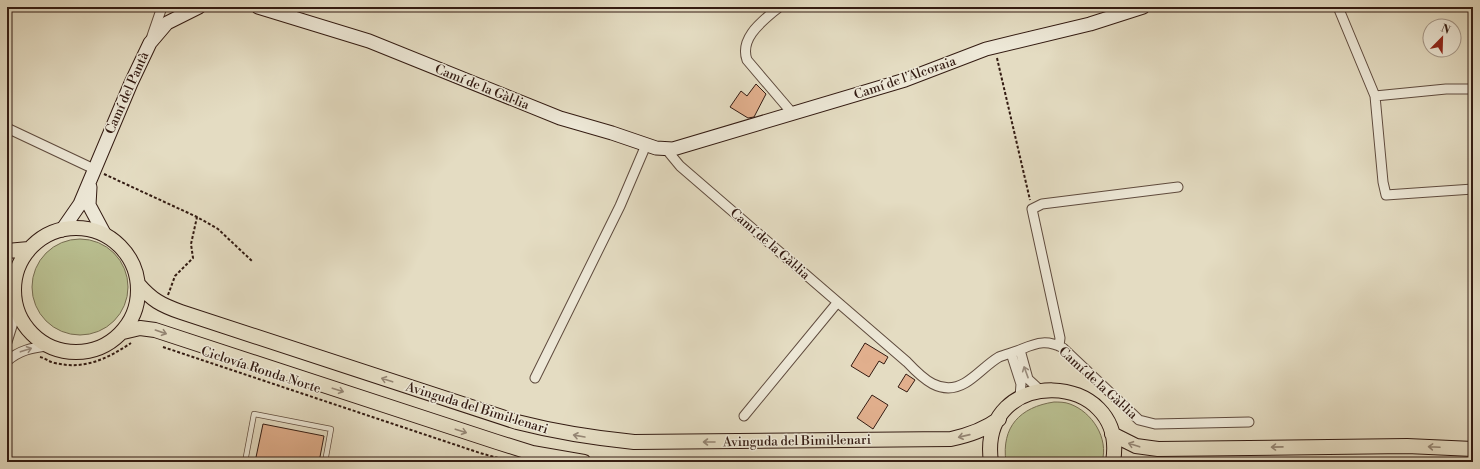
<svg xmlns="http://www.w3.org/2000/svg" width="1480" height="469" font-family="'Libre Bodoni',serif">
<rect width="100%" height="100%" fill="#e4dcc2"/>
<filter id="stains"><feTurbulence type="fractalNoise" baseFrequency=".005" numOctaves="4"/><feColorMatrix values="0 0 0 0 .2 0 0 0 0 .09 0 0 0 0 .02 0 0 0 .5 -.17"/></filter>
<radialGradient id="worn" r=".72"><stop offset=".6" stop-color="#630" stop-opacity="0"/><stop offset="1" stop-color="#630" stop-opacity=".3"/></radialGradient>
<path fill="#b9bf90" stroke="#766d51" d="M32 287a48 48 0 1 1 96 0a48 48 0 1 1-96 0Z
M1054,402C1059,402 1065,402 1070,404C1092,412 1109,438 1102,462H1006C1001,427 1020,407 1054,402Z"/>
<path fill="#e1af8d" stroke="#331b12" d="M756,84L766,94L754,117L748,118L730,107L741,91L747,96Z
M865,343L888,357L884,364L879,361L869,377L851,366Z
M906,374L915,380L907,392L898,387Z
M872,395L888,405L873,429L857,418Z
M263,424L324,436L319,462H255Z"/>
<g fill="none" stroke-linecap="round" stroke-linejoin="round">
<defs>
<path id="lane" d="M245,462L254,414L331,429L325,462"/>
<path id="street" d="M779,7C764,20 739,37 747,60L793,114
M1338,7L1375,96L1383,182L1386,195L1473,189
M152,36L162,7
M1375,96L1446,89H1473
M7,128L94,169
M666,149L680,166L907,362C922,378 941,397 965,383C977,376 987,364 999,357C1007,354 1015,352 1022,349C1038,342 1048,340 1063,348L1139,420L1155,424L1249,422
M7,342L17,310
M1059,346L1060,338L1032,209L1042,204L1178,187
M1020,350L1028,379L1040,390
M1011,353L1021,384L1020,397
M7,361C20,350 31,348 48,346
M535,378L620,206L646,145
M744,416L837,303"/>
<path id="secondary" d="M258,7L369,41L560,118L612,133L656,148L673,149L905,80L986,49L1090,24L1143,7
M90,187L89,205L105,235
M62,230L80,204L131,83L150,43L167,23L199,7"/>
<path id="primary" d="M14 290a62 62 0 1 1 124 0a62 62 0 1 1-124 0Z
M7,251L29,249
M138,284C152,300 161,305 181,312L517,422C556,432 594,438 634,442L951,439C970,435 984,430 999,419
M123,332L140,328L155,330L497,442L532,453L584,462
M1112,434L1136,446L1158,449L1407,446L1473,449
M991,462C977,364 1129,369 1113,462"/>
</defs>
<use href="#lane" stroke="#5f4b3e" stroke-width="6"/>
<use href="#street" stroke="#5f4b3e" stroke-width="11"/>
<use href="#secondary" stroke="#331b12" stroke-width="15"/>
<use href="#primary" stroke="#331b12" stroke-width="16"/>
<path stroke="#331b12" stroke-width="2" stroke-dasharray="3 2" stroke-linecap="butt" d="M997,58L1030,200
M104,174L197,217L218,229L252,261
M168,295L175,276L193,258L191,244L197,217
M163,347L480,453L512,462
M40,357C45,358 49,362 55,363C84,370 107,359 131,343"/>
<use href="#lane" stroke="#ede8d7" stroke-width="4.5"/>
<use href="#street" stroke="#ede8d7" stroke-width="9"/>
<use href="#secondary" stroke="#ede8d7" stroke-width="13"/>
<use href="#primary" stroke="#e4dcc2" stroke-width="14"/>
</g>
<defs><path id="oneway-shaft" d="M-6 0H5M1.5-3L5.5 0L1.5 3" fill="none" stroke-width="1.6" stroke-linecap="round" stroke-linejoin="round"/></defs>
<g stroke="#948573">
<use href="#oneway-shaft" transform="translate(161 332) rotate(19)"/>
<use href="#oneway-shaft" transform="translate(387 380) rotate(-162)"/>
<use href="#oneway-shaft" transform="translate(338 390) rotate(18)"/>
<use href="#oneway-shaft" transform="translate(461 431) rotate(18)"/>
<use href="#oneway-shaft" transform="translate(579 436) rotate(-170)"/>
<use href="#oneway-shaft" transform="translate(964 436) rotate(167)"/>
<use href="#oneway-shaft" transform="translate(709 442) rotate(180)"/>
<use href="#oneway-shaft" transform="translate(1134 445) rotate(-162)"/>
<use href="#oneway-shaft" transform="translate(1277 447) rotate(179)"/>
<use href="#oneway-shaft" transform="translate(1434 447) rotate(-177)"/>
</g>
<g stroke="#998c7e">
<use href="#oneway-shaft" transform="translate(26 350) rotate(-18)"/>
<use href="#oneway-shaft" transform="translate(1026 372) rotate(-110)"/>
</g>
<g text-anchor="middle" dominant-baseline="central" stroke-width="3" stroke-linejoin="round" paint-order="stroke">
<g font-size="13" fill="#331b12" stroke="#ede8d7">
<text transform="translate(905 78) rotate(-19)">Camí de l'Alcoraia</text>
<text transform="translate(482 87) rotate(22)">Camí de la Gàl·lia</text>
<text transform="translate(127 93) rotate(-66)">Camí del Pantà</text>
<text transform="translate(770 244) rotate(41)">Camí de la Gàl·lia</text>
<text transform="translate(261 370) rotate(18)">Ciclovía Ronda Norte</text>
<text transform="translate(1098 383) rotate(42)">Camí de la Gàl·lia</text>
<text transform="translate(477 408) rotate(17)">Avinguda del Bimil·lenari</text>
<text transform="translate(797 441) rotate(-1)">Avinguda del Bimil·lenari</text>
</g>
</g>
<rect width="1480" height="469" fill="none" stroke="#e4dcc2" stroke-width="24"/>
<rect x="8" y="8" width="1464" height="453" fill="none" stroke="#331b12" stroke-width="2"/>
<rect x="12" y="12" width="1456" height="445" fill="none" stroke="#331b12"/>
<g transform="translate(1442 38) rotate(23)"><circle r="19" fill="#ede8d7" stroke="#a39688"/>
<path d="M0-3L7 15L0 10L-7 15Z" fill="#8f2418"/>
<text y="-6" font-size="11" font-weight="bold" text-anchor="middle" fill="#331b12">N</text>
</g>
<rect width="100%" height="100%" filter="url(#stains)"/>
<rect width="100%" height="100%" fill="url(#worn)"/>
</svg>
